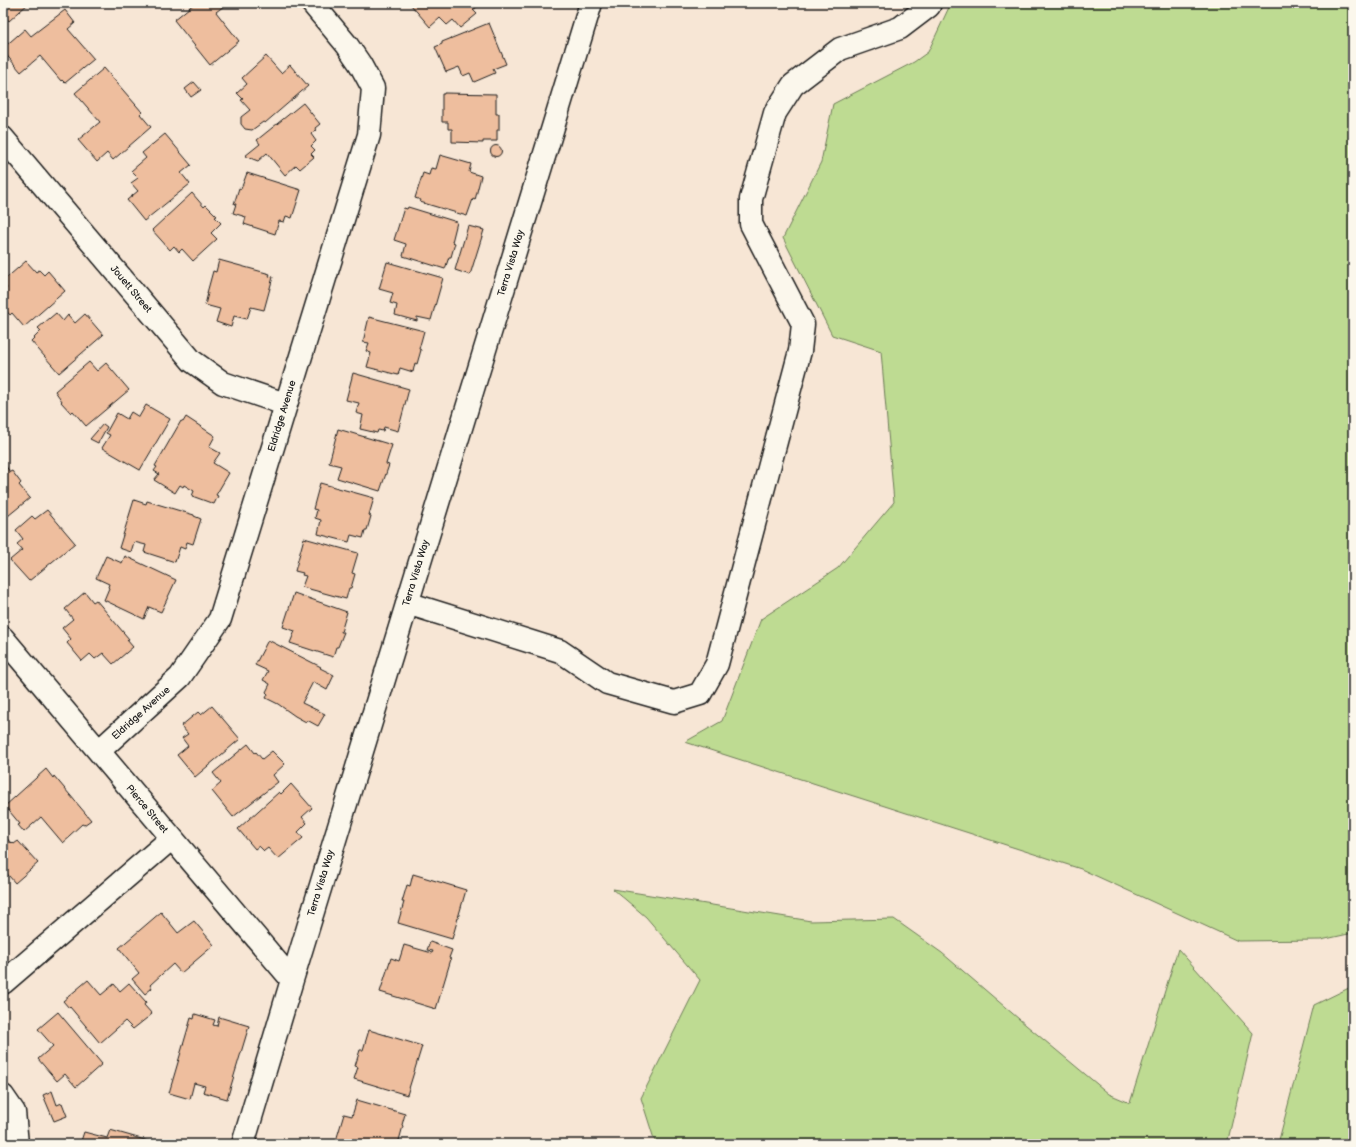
<svg xmlns="http://www.w3.org/2000/svg" width="1356" height="1147" font-family="'Balsamiq Sans',sans-serif">
<rect width="100%" height="100%" fill="#f7e6d5"/>
<filter id="ink" filterUnits="userSpaceOnUse"><feTurbulence type="fractalNoise" baseFrequency=".025" numOctaves="2"/><feDisplacementMap in="SourceGraphic" scale="8" xChannelSelector="R" yChannelSelector="G"/><feConvolveMatrix kernelMatrix="1 2 1 2 8 2 1 2 1" color-interpolation-filters="sRGB"/></filter>
<g filter="url(#ink)">
<path fill="#bedb92" stroke="#6d7c57" d="M951,3H1353V933L1321,940L1238,941L1081,869L685,742L722,721L761,619L838,568L894,502L881,351L832,335L783,238L821,162L833,104L914,62L928,52Z
M613,889L811,921L894,919L942,953L1026,1025L1109,1094L1130,1103L1178,949L1253,1033L1227,1144H657L654,1139L641,1098L700,980L646,917Z
M1353,986V1144H1286L1279,1140L1314,1005Z"/>
<path fill="#eebe9e" stroke="#1c1c1c" d="M3,3H29L9,21L3,14Z
M195,3H228L216,12L239,41L210,65L174,20Z
M413,3H482L473,10L477,14L460,28L453,20L447,25L440,18L430,27L411,5Z
M65,10L75,23L68,29L94,59L65,83L62,80L61,81L40,56L21,72L3,51V48L25,29L31,36Z
M489,23L506,64L493,69L495,73L474,82L470,73L463,76L459,67L446,72L435,47L442,44V42Z
M266,56L281,73L290,65L308,86L265,123L263,122L252,130L245,129L241,124V117L250,110L241,100L243,99L237,93L247,84L242,78Z
M104,68L142,112L140,114L151,127L113,160L107,153L97,162L78,140L100,122L75,93Z
M194,82L201,90L191,97L185,89Z
M444,93L496,94V114H499V130H497V141H483V143L452,142V129H448V122H442V94H444Z
M303,103L320,124L315,128L316,130L311,134L316,141L311,146L315,150L311,154L314,157L300,169L296,165L285,175L267,153L258,161L245,156L260,144L257,140Z
M165,134L191,165L181,173L190,184L144,221L127,200L138,191L131,183L138,178L131,171L146,158L142,153Z
M490.5 151a5.5 5.5 0 1 1 11 0a5.5 5.5 0 1 1-11 0Z
M440,155L471,164L469,172L481,176L475,200L473,199L467,216L420,202L421,200L415,198L423,173L429,175L431,168L436,169Z
M247,173L301,190L292,218L286,216L284,222L279,221L275,234L244,224L246,217L233,213L236,204H234L239,188L241,189Z
M192,193L204,207L206,205L217,216L215,217L221,223L211,233L217,239L193,261L182,249L179,252L174,246L170,250L152,230Z
M408,207L457,222L452,242L455,243L451,257H449L445,269L403,256L406,244L394,240L404,208L407,209Z
M468,226L484,230L470,275L455,270Z
M219,260L270,274L269,276L273,277L264,310L251,307L247,319L234,316L231,327L216,322L220,309L205,305L208,293H207L213,271L216,272Z
M26,261L36,272L39,270L44,275L48,271L65,291L24,327L12,313L10,315L3,307V291L7,288L3,284V281Z
M387,262L443,278L431,320L417,317V321L395,315L397,305L390,303L393,293L379,289Z
M56,313L63,321L68,315L75,323L85,314L103,335L59,373L31,341L41,331L38,328Z
M369,317L424,331L419,349L421,350L417,364L415,363L413,372L400,368L398,375L367,367L371,353L366,351L369,343L363,342Z
M89,362L97,371L106,363L129,390L86,426L73,411L71,413L61,402L62,401L55,391Z
M353,373L409,389L398,431L384,427L383,431L378,430L377,433L360,429L363,415L356,413L359,403L346,400Z
M146,405L170,419L140,470L102,448L110,435L106,433L117,413L127,419L131,412L139,417Z
M186,417L215,436L209,447L220,453L213,463L229,473L216,495L218,496L214,504L192,496L194,491L184,485L183,487L180,485L175,493L154,480L159,474L154,471L157,467L155,466L181,421L183,422Z
M103,424L107,427L98,443L90,439Z
M338,429L392,445L386,464L389,465L380,491L337,478L341,466L329,463Z
M5,465L10,472L12,471L21,483L19,485L30,498L3,520V467Z
M320,483L374,498L369,515L371,516L367,530H365L363,538L351,535L349,542L318,534L321,520L315,518L317,510L313,509Z
M134,500L146,504L147,501L194,515V516L201,519L193,544L187,542L185,549L180,547L175,562L144,552L146,545L134,542L131,552L119,548Z
M47,510L75,543L29,581L10,560L22,550L17,544L23,539L16,530L32,516L35,519Z
M304,538L358,553L352,573L355,574L351,588H349L346,599L302,587L306,576L302,575L303,573L295,571Z
M106,556L122,563L125,556L176,580L161,612L149,607L144,619L104,600L109,588L108,587L109,584L96,578Z
M85,592L93,602L96,600L129,639L127,640L133,647L113,664L103,653L95,659L90,654L82,661L67,643L71,639L62,628L73,619L65,609Z
M294,593L347,612L341,632H344L338,647H336L333,657L290,643L295,631L283,627Z
M268,640L321,667L320,668L334,675L327,690L313,682L302,703L325,714L318,726L307,720L306,722L295,716L278,704L266,698L268,694L266,692L270,684L263,680L268,671L255,665Z
M212,706L240,739L195,777L177,755L188,746L182,738L188,734L181,726L198,712L201,715Z
M248,744L255,753L256,752L262,759L272,751L285,764L273,775L278,782L233,817L212,791L221,783L213,773Z
M46,769L53,778L54,776L91,820L84,825L82,824L69,836L70,837L63,843L41,817L24,832L18,825L20,824L5,806Z
M291,784L312,808L302,817L307,823L298,832L303,838L278,859L268,848L264,851L259,846L255,849L238,829L279,792L281,794Z
M3,834L11,843L12,842L14,844L18,841L38,863L15,883L3,869Z
M413,874L466,890L452,939L398,923L404,902H402L407,885L410,886Z
M161,912L178,933L194,921L214,945L181,973L173,964L150,985L152,988L145,994L132,979L139,973L119,948Z
M430,942L452,950L449,958L451,959L436,1009L380,992L391,958L399,961L404,945L432,953L433,951L427,950Z
M88,980L101,995L114,984L120,991L129,983L146,1002L144,1005L152,1014L133,1029L125,1021L100,1043L70,1007L69,1008L63,1001Z
M58,1012L102,1064L76,1087L65,1074L57,1081L38,1059L53,1046L38,1029Z
M195,1014L215,1020L213,1025L217,1026L219,1017L249,1026L227,1099L203,1092L205,1086L194,1083L190,1099L169,1093L191,1018L194,1019Z
M369,1030L422,1046L407,1095L354,1079L358,1067L355,1066L360,1050H363Z
M52,1091L57,1105L62,1103L67,1116L54,1121L43,1095Z
M357,1100L405,1114L402,1125L403,1126L398,1144H335L344,1114L352,1116Z
M110,1130L152,1142V1144H80L84,1132L107,1138Z"/>
<g fill="none" stroke-linecap="round" stroke-linejoin="round">
<defs>
<path id="minor" d="M3,138L192,361L223,383L285,404
M407,603L560,651L607,683L674,702L700,694L717,664L800,351L803,324L751,224V199L775,113L793,85L840,49L900,28L929,6L930,3
M3,638L292,980
M99,751L180,677L220,619L369,135L373,88L360,64L347,45L312,3
M3,983L172,838
M3,1096L14,1112L17,1144
M243,1144L292,980L591,3"/>
</defs>
<use href="#minor" stroke="#1c1c1c" stroke-width="25"/>
<use href="#minor" stroke="#fbf7ec" stroke-width="22"/>
</g>
</g>
<g text-anchor="middle" dominant-baseline="central" stroke-width="4" stroke-linejoin="round" paint-order="stroke">
<g font-size="10" fill="#1c1c1c" stroke="#fbf7ec">
<text transform="translate(511 263) rotate(-73)">Terra Vista Way</text>
<text transform="translate(131 289) rotate(50)">Jouett Street</text>
<text transform="translate(282 416) rotate(-73)">Eldridge Avenue</text>
<text transform="translate(416 573) rotate(-73)">Terra Vista Way</text>
<text transform="translate(141 713) rotate(-42)">Eldridge Avenue</text>
<text transform="translate(147 809) rotate(50)">Pierce Street</text>
<text transform="translate(321 883) rotate(-73)">Terra Vista Way</text>
</g>
</g>
<rect width="1356" height="1147" fill="none" stroke="#fbf7ec" stroke-width="16"/>
<rect x="8" y="8" width="1340" height="1131" fill="none" stroke="#1c1c1c" stroke-width="1.5" filter="url(#ink)"/>
</svg>
